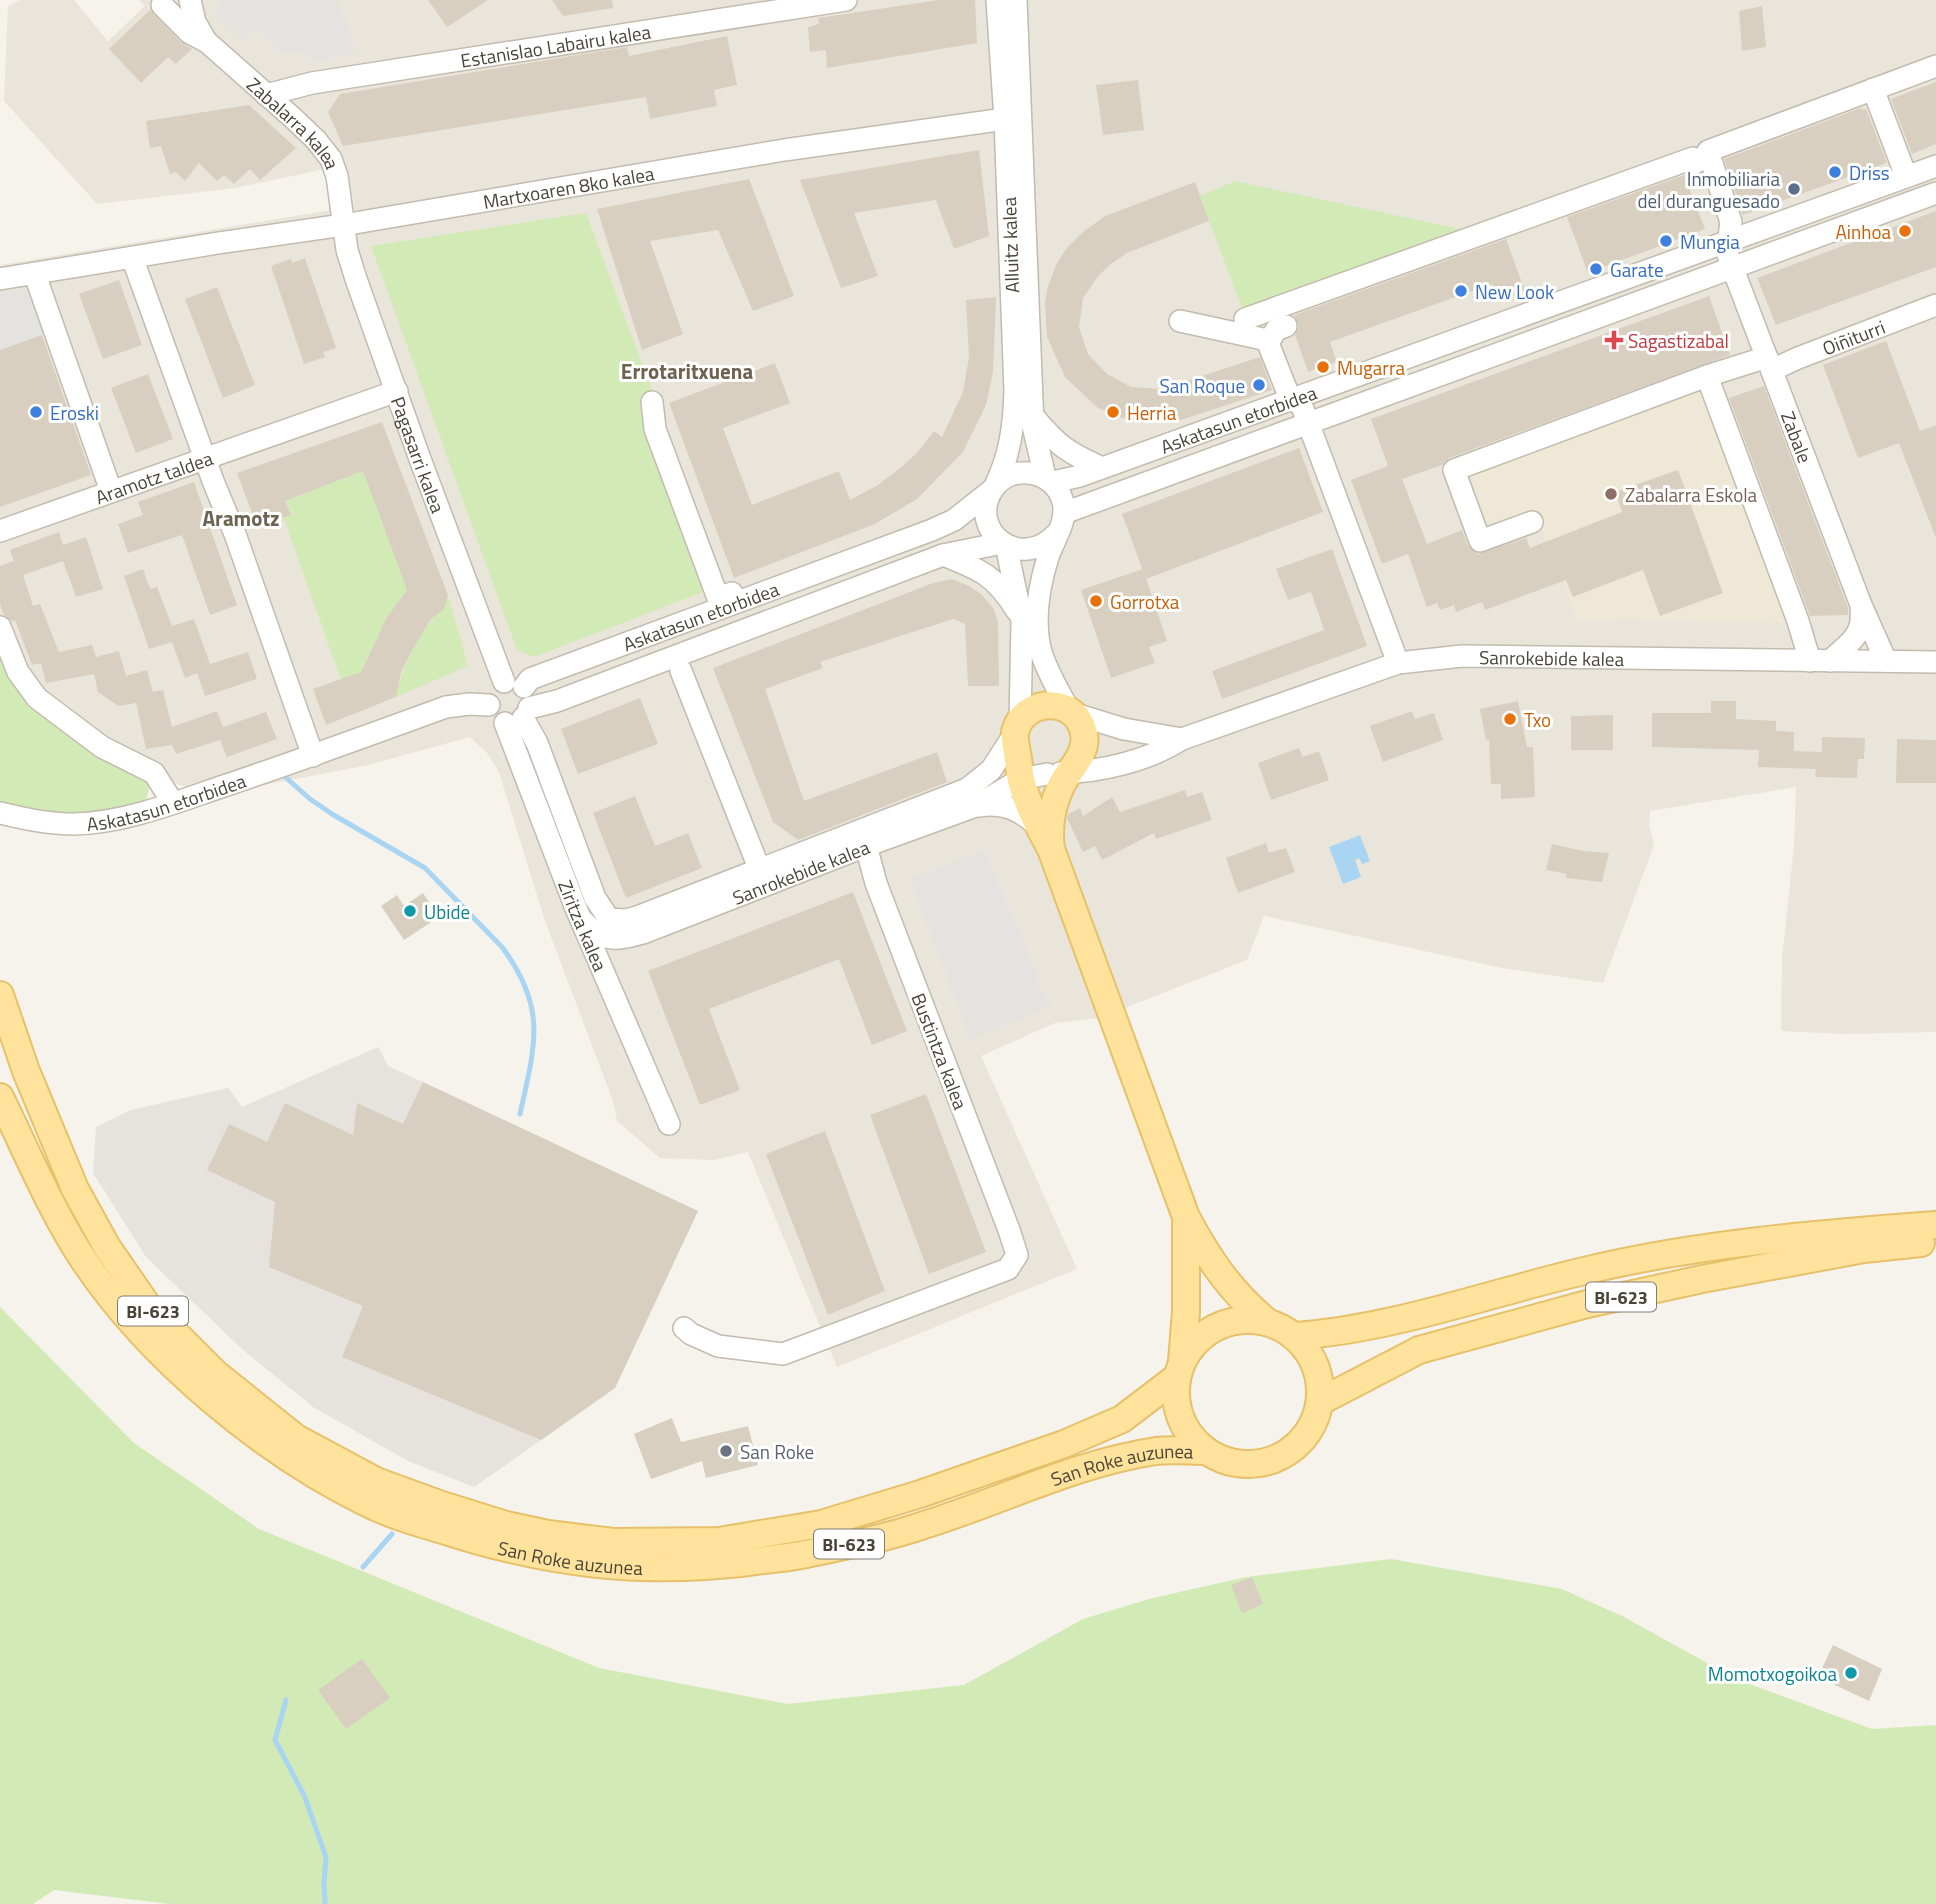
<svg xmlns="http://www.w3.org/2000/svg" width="1936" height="1904" font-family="'Titillium Web',sans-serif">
<rect width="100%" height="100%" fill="#f6f3ec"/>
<path fill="#eae5da" d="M20,0H74L108,41L145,6L139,0H1936V1032L1845,1034L1781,1031L1782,959L1794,845L1796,787L1650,811L1649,824L1654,845L1603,983L1502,968L1264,916L1247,960L1099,1018L1055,1023L981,1056L1077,1269L837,1367L748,1152L714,1160L660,1158L617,1121L613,1101L545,921L499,772L487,753L470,737L368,765L239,790L187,787L145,775L58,726L0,642V265L331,210L325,169L235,188L97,204L4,101L8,6Z"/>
<path fill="#e6e2dd" d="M378,1047L388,1066L698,1211L615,1388L474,1487L408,1461L313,1407L242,1349L146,1257L93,1173L96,1127L131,1110L228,1088L242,1107Z"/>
<path fill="#efe8d6" d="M1705,388L1792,623L1628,619L1577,620L1536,513L1490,531L1470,475Z"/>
<path fill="#d2eab5" d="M1235,181L1460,229L1242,309L1200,196Z
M586,213L724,584L534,657L517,650L371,246Z
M363,471L407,590L387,617L361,672L341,680L283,516L291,514L285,501Z
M448,595L468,666L396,697C402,669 413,645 430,622C438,610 443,610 448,595Z
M0,627L18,672L135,764L150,785L143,812L116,820L0,813Z
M0,1307L134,1443L259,1529L599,1668L788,1704L964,1685L1083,1619L1149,1599L1246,1577L1391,1559L1562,1589L1624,1617L1736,1679L1872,1729L1936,1725V1904H170L54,1890L33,1904H0Z"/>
<path fill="#e5e3e0" d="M219,0H338L357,54L311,62L306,50L281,54L256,31L242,41L212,14L221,4Z
M30,289L46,334L0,350V294Z
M985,849L1050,1007L971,1040L910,879Z"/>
<path fill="#a9d4f2" d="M1360,835L1370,861L1362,864L1359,858L1355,860L1361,877L1343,884L1329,847Z"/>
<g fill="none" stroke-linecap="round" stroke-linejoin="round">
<path stroke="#a9d4f2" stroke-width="5" d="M283,775L310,799L332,814L425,868L502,947C548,1009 535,1045 520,1114
M363,1567L392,1534
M286,1700L275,1740L304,1795L326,1857L324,1884L325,1904"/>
</g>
<path fill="#d8cfc1" d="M428,0H488L447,27Z
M552,0H612L613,8L563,16Z
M939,0H975L977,43L827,68L826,50L810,52L808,27L819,24L818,18Z
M1762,6L1766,47L1742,51L1739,11Z
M150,10L181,42L192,49L176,64L168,57L141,83L109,49Z
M727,36L737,85L714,90L717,106L650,119L646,97L343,146L328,112L340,94L627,47L629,56Z
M1138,80L1144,130L1103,135L1096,85Z
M1936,82V144L1912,154L1891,99Z
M249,105L296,148L260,180L250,169L234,184L224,175L217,181L199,163L185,181L176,172L170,174L161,146L150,148L146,121Z
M1861,108L1862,110L1866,109L1887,163L1743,215L1724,159Z
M979,150L989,236L954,249L936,200L854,213L878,276L841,288L800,180Z
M1684,175L1705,229L1588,273L1567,217Z
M749,179L794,296L753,311L718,230L650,241L683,334L642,350L597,209Z
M1195,182L1209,221L1127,253L1111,264L1099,275L1083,298L1079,327L1088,354L1107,374L1131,387L1162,389L1260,357L1272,390L1181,420L1143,421L1123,418L1098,408L1065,377L1047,337L1045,304L1047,289L1056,265L1066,249L1083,232L1105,216Z
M1936,211V267L1776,325L1757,278Z
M1506,239L1525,291L1498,301L1492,284L1330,342L1337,362L1308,372L1295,335L1299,327L1294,315Z
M305,258L336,348L323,352L325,357L304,364L271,266L291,259L292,263Z
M119,280L142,345L103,359L79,294Z
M217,287L255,385L223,398L185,299Z
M1709,296L1730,355L1449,458L1442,465L1402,479L1427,544L1462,530L1468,546L1478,554L1526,538L1530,548L1622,512L1615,492L1678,470L1723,593L1660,616L1643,570L1573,597L1566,580L1485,610L1482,602L1456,612L1454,605L1440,610L1437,603L1427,607L1408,554L1382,564L1351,480L1388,466L1371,419Z
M996,297L993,372L986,405L963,452L917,499L875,524L734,578L669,403L775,363L790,403L723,428L752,505L839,471L850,500L878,485L899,469L917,453L934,431L942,437L963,392L969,357L966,300Z
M42,335L91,475L0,507V350Z
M1886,341L1920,431L1936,425V538L1899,443L1858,458L1823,365Z
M148,374L173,439L136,453L111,388Z
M1764,386L1848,608V615L1810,616L1729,398Z
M382,422L448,595L444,609L431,619L410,654L401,673L396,697L326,725L313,689L361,672L387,617L407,590L363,471L285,501L291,515L257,526L237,473Z
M1299,448L1323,512L1146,579L1122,514Z
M194,482L237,605L210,615L182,535L128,553L118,524L143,515L138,502Z
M59,532L63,545L86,537L103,589L76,597L63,561L23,575L33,606L40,604L59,652L92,645L96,657L119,651L126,676L147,670L153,692L163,690L172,727L217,711L223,727L266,712L277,739L227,757L220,740L176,754L172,745L146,749L136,703L118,706L98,692L94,674L46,683L41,663L32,665L15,620L11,621L4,615L0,604V566L14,561L10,550Z
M1332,549L1367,646L1222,699L1212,671L1324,630L1311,592L1288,600L1276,569Z
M143,569L150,589L157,587L172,626L194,619L210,664L248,652L257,679L205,696L197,673L185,678L172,642L149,649L124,576Z
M1143,569L1167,641L1149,647L1155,663L1111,678L1081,590Z
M952,579L969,586L981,594L993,608L998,621L999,686H968L965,624L953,619L820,662L823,668L765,689L804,801L937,752L947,782L798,840L773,822L713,668L933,583Z
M640,698L658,744L578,774L561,729Z
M1518,701L1527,747H1533L1535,797L1501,799V784H1491L1489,739L1486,740L1480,709Z
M1711,701H1736V719L1776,721V731L1794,732V751L1822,752V737L1865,738L1864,759H1858L1857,778L1815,777L1816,769L1758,767L1759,750L1652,747V713H1711Z
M1412,711L1415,719L1434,713L1443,740L1383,762L1370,726Z
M1613,715V750H1571V716Z
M1897,739L1936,740V783H1896Z
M1299,748L1303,757L1319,751L1329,780L1271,800L1258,763Z
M1185,790L1187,797L1202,792L1212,820L1156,839L1154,833L1102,860L1095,846L1083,852L1067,818L1068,814L1080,808L1083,816L1112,797L1120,812Z
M635,796L655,846L688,833L702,868L626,898L593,813Z
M1266,843L1269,853L1286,848L1295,872L1238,893L1226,858Z
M1552,844L1583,851L1609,853L1602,882L1566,878L1567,874L1546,870Z
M853,892L907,1031L872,1045L839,959L709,1009L740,1090L700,1105L648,971Z
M423,893L439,917L404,940L381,906L397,895L404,906Z
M423,1082L698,1211L615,1388L541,1440L342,1357L363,1306L269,1267L275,1202L207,1170L229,1124L267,1142L285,1103L353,1135L357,1103L403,1124Z
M926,1094L986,1252L929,1274L870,1115Z
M825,1131L885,1291L828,1315L766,1154Z
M672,1418L681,1442L748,1426L758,1465L706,1478L702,1461L651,1479L634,1434Z
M1252,1577L1263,1604L1242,1613L1231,1585Z
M1833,1645L1882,1669L1869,1701L1818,1677Z
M362,1659L390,1698L346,1729L318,1690Z"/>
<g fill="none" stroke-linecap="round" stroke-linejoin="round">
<defs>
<g id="minor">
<path d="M190,0L195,22L206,41"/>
<path d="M1016,0L1033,426L1045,477"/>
<path id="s1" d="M162,5L190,33L207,42L293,118L316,140L331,159L337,176L347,250L356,279L420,459L504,682"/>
<path d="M1873,89L1906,176"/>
<path id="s2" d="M266,95L312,83L846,0"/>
<path d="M132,257L213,481L235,534L313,756"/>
<path d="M35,275L111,491"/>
<path id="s3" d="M0,279L218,243L343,225L784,150L1005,119"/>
<path d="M1245,319L1693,158L1695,163"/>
<path d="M1180,321L1263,339L1268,343L1291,401"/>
<path d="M1268,343L1276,330L1286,326"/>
<path id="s4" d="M1772,370L1798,358L1936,305"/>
<path d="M1707,376L1798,621L1810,661"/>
<path d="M652,402L655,429L718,598L732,593"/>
<path d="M1303,409L1398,663"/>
<path d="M1033,416C1058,446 1067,452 1102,468"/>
<path id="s5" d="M1053,482L1080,476L1936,166"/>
<path d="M995,486C1010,455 1014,426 1015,391L1005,119L997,0"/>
<path d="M1064,513L1936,193"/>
<path d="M1532,522L1480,541L1454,470L1707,376L1767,357"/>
<path id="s6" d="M0,531L397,391"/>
<path d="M1057,533C1020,574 966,529 993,489C1011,462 1055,470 1063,502C1068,521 1054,539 1048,557C1039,586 1033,622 1041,652C1047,672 1059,691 1068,709"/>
<path d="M1006,545L1022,621L1020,721"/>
<path d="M943,555C981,570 995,575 1017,611"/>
<path d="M0,627L18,672L37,698L102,747L154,773L173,803"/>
<path d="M1830,661C1847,644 1864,637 1861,610"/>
<path d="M1886,661L1861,605L1733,269L1727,252L1731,222L1708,151L1936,66"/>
<path d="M681,671L757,863"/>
<path id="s7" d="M524,687L530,679L932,530L954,520L992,490"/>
<path d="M529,708L557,701L943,555L1002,543"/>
<path d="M1075,714L1124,729L1182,739"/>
<path d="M523,718L537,743L595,898L609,919L626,920L637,917L967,789L991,770L1015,733"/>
<path id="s8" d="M505,723L575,906L669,1124"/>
<path id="s9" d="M1060,773C1100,772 1148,761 1182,739L1398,663L1462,656L1936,662"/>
<path d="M979,806C1005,802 1019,810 1038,826"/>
<path id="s10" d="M0,813C25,819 48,824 74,824C125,823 176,802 224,786C298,761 372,734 446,707L469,704L489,705"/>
<path id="s11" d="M581,919C602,942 614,941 643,933L866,846L976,806L1021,779L1047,774"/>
<path d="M684,1328L691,1334L718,1346L783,1354L1008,1269L1017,1255L1009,1230L876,883L866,846"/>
</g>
<g id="major">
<path d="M1051,849C1048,827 1051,807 1061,786C1069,769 1088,754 1084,734C1078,696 1024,696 1015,732C1014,740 1016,746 1017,753C1019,762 1019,771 1021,780C1027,804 1039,827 1051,849L1186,1217C1208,1258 1230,1291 1266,1321"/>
<path d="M0,995L26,1071L75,1189L107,1247L147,1305L216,1374L296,1438L376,1481L442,1505L506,1525L548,1534L613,1542L719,1541L821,1524L920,1494L1064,1444L1122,1419L1177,1377"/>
<path id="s12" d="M0,1097C27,1152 51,1211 85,1262C150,1358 261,1451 365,1502C390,1515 419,1523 446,1531C549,1564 641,1575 749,1562C768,1559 788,1558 806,1554C845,1546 886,1538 924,1525C1001,1501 1076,1463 1156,1451C1172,1449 1189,1451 1206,1451"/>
<circle cx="1248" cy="1392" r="72"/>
<path d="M1296,1336C1393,1329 1490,1293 1584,1271C1699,1243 1819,1234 1936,1225"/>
<path d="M1182,1361L1186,1312V1222"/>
<path d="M1321,1401L1419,1350L1587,1304L1702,1279L1864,1249L1921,1243"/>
</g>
</defs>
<use href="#minor" stroke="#c2bbae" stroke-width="24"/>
<use href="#major" stroke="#e6c16a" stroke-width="30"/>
<use href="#minor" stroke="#fff" stroke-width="21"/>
<use href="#major" stroke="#ffe39c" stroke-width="26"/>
</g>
<g fill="#3f7fe0" stroke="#fff" stroke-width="2.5">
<circle cx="1835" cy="172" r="7"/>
<circle cx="1666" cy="241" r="7"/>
<circle cx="1596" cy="269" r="7"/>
<circle cx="1461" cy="291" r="7"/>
<circle cx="1259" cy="385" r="7"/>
<circle cx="36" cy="412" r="7"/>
</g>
<circle fill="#5c6f8a" stroke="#fff" stroke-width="2.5" cx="1794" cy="189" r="7"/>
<g fill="#e8710a" stroke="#fff" stroke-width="2.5">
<circle cx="1905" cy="231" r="7"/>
<circle cx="1323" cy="367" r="7"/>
<circle cx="1113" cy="412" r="7"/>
<circle cx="1096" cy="601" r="7"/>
<circle cx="1510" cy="719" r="7"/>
</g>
<path fill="#e0444e" stroke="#fff" stroke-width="2.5" d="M1610.5 329.5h7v7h7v7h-7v7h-7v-7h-7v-7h7z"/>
<circle fill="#8d6e63" stroke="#fff" stroke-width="2.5" cx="1611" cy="494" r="7"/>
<g fill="#0f9aa8" stroke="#fff" stroke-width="2.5">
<circle cx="410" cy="911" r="7"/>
<circle cx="1851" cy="1673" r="7"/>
</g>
<circle fill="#6b7280" stroke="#fff" stroke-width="2.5" cx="726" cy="1451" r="7"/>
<g text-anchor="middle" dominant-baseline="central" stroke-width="6" stroke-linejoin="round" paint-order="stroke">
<g fill="#fff" stroke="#817c74" stroke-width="2">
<rect x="1586" y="1282.5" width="70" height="29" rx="5"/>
<rect x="118" y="1296.5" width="70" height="29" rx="5"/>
<rect x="814" y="1529.5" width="70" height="29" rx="5"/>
</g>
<g font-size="18" font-weight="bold" fill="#4b4439">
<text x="1621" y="1297">BI-623</text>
<text x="153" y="1311">BI-623</text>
<text x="849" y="1544">BI-623</text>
</g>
<g font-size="19" fill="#4b4439" stroke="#fff">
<text stroke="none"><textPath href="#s2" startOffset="294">Estanislao Labairu kalea</textPath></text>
<text stroke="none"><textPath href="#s1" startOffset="178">Zabalarra kalea</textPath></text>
<text stroke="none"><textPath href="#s3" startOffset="576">Martxoaren 8ko kalea</textPath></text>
<text transform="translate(1010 245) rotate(-92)">Alluitz kalea</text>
<text stroke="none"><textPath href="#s4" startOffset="88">Oiñiturri</textPath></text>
<text stroke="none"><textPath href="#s5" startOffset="196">Askatasun etorbidea</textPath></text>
<text transform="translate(1797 437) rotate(69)">Zabale</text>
<text stroke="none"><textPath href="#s1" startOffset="539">Pagasarri kalea</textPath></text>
<text stroke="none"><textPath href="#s6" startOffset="163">Aramotz taldea</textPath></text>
<text stroke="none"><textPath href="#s7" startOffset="192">Askatasun etorbidea</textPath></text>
<text stroke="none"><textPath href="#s9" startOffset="511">Sanrokebide kalea</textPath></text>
<text stroke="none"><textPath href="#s10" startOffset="170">Askatasun etorbidea</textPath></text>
<text stroke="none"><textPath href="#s11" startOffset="238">Sanrokebide kalea</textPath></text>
<text stroke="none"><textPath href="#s8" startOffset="217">Ziritza kalea</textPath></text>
<text transform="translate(940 1051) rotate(69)">Bustintza kalea</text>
<text stroke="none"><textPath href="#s12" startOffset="1339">San Roke auzunea</textPath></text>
<text stroke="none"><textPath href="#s12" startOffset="772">San Roke auzunea</textPath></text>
</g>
<g font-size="19" fill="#366cbe" stroke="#fff" text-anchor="start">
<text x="1849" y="172">Driss</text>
<text x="1680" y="241">Mungia</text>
<text x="1610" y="269">Garate</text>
<text x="1475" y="291">New Look</text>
<text x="1245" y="385" text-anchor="end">San Roque</text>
<text x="50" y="412">Eroski</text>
</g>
<g font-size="19" fill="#4e5e75" stroke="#fff" text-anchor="end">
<text x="1780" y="178">Inmobiliaria<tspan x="1780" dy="22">del duranguesado</tspan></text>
</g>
<g font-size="19" fill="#c56008" stroke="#fff" text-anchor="start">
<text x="1891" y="231" text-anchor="end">Ainhoa</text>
<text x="1337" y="367">Mugarra</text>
<text x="1127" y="412">Herria</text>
<text x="1110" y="601">Gorrotxa</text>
<text x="1524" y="719">Txo</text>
</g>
<g font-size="19" fill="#be3a42" stroke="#fff" text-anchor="start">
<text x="1628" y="340">Sagastizabal</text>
</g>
<g font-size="19" fill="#785e54" stroke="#fff" text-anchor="start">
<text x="1625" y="494">Zabalarra Eskola</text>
</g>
<g font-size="19" fill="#0d838f" stroke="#fff" text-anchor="start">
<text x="424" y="911">Ubide</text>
<text x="1837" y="1673" text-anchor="end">Momotxogoikoa</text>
</g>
<g font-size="19" fill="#5b616d" stroke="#fff" text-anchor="start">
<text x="740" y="1451">San Roke</text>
</g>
<g font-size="21" font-weight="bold" fill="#6e6250" stroke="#fff">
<text x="687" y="371">Errotaritxuena</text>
<text x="241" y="518">Aramotz</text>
</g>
</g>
</svg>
